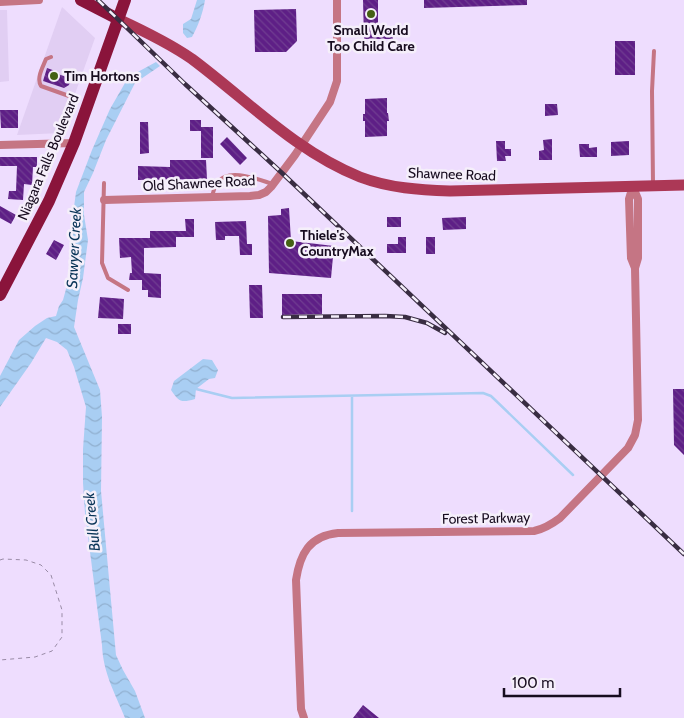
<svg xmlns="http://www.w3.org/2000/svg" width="684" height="718" font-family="Cabin,sans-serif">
<defs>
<pattern id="water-waves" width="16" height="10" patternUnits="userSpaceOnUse" patternTransform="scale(1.25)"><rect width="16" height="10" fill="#a9cef3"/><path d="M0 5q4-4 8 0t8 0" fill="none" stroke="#91b0d0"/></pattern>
<pattern id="building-back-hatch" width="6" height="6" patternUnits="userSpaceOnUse" patternTransform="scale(1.25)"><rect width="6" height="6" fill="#5e1f86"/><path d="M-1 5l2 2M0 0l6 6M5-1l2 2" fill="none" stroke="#703d91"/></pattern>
</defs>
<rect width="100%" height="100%" fill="#eeddfe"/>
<path fill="#e1cef3" d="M62,7L95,38L61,133L17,135Z
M0,10H7L9,81L0,82Z"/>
<path fill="url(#water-waves)" d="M197,0H205C203,13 198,26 192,37L187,38L183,33V24L191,19Z
M156,62L160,66L135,83L106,140L93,173L84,192V215L88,240L83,278L78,300L74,327L100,390L102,417L101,491L116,655L123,670L135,691L145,718H125C115,693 103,673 102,645L85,513L83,483V449L86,407L74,367L67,350L57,342L46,338L31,363L0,407V376L19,340L35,326L47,318L56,316L59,306L63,300L71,271L74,207L76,192L92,150L110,109L125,83L134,74Z
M203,359L212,360L218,370L215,378L209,379L196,389L195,399C181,403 179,402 171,390L174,381Z"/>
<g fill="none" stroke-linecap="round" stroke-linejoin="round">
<path stroke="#a9cef3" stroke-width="2.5" d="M196,389L232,398L483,393L491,396L573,475
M352,511V396"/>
</g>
<path fill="url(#building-back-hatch)" d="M363,0H378V27H393V39H364Z
M424,0H527V5L424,8Z
M296,9L297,41L286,52H255L254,10Z
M615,41H635V75H615Z
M47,68L58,72V74L69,78L70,81L69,85L64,88L43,81Z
M387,98V113H388L389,121H387V136L365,137V121H363V114H365V99Z
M545,104H557L558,115L545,116Z
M0,110H18V128H1Z
M190,120H201V127H213V158H201V131H190Z
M140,122H148L149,153L140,154Z
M227,137L247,158L240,165L220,144Z
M552,139V160H539V151L544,150L543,140Z
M496,141H505V149H511V156H505L506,161H497Z
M629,141V155L611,156V142Z
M579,144H589V148L597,147V157H580Z
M0,157H37V167H33L32,185L24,184L23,200L8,199L9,191H16L17,166H0Z
M170,160H206L207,179L138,180V166L170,167Z
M0,206L16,215L11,224L0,218Z
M289,208L291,241L334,246L331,278L269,273L268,216L281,215V209Z
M387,217H401V227H387Z
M466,217V229L443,230L442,218Z
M185,219H194V237H176V247L144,248V273L161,274V298L148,297V290H142V280H129L130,273H132L131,257L120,258L119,238H150V231H186Z
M246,221L247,244H252V255H240L239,236H225V240H216L215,222Z
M398,237H406V253H387V244H398Z
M426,237H435V254H426Z
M54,240L64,245L56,260L46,254Z
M249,285H262L263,318H250Z
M282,294H322V314L282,315Z
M100,297L124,299L123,319L98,318Z
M118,324H131V334H118Z
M673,389H684V455L674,445Z
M363,705L379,718H353Z"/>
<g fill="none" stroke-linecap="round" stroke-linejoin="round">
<path stroke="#998ba6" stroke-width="1" stroke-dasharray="4 4" stroke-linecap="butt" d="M0,560L3,559L26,560L41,565L51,575L62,610V637L52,651L35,657L0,660"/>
<path stroke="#c57584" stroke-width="4" d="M51,57L46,59C43,67 36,78 41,86L69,96
M104,183L102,263L108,278L128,290
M653,183L652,91L654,51
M212,196C214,191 214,186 218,182C229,167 259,180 273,184"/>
<path stroke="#c57584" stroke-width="8" d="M0,2L39,0
M0,145L74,143
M633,187L638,199V258L635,268
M104,200L250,196L259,195L266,192L271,187L295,155L330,102L337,81V0
M304,718L301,709L296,580C300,554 309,536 338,533L534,531C544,529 552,524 560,518L628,448L635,435L638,420L635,268L631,258L629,199L633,186"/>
<path stroke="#ac3856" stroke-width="11" d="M118,19C144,31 169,43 192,59C247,100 295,151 360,177C389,188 420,190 450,191L684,185"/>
<path stroke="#8a143b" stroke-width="12" d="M81,0L118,19
M0,295L49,201L74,143L125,0"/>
<defs>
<path id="rail" d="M98,0L185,84L282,173L684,554
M283,317L385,316L405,317L427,323L445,333"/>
</defs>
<use href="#rail" stroke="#392d42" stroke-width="4.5"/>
<use href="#rail" stroke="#f5effa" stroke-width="2.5" stroke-dasharray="8" stroke-linecap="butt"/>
</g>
<g fill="#446113" stroke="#f5effa" stroke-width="2">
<circle cx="371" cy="14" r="5"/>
<circle cx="54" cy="76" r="5"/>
<circle cx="290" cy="243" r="5"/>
</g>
<g text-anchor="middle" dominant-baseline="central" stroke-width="5" stroke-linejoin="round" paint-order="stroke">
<g font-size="14" font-weight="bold" fill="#170c1f" stroke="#f5effa" text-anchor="start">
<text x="371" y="30" text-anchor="middle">Small World<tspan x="371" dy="16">Too Child Care</tspan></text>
<text x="64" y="76">Tim Hortons</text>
<text x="300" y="235">Thiele's<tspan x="300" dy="16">CountryMax</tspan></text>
</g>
<g font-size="14" fill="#170c1f" stroke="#f5effa">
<text transform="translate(48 157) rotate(-67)">Niagara Falls Boulevard</text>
<text transform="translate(452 174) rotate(2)">Shawnee Road</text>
<text transform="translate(199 183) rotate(-3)">Old Shawnee Road</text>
<text transform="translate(486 518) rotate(-1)">Forest Parkway</text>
</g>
<g font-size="15" font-style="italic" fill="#0a3558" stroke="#f5effa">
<text transform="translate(74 248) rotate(-87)">Sawyer Creek</text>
<text transform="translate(92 522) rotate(-96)">Bull Creek</text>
</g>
</g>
<path d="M504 688v8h116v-8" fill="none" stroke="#170c1f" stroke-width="2.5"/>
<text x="512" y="688" font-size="15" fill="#170c1f" stroke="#f5effa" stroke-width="4" paint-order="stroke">100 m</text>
</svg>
